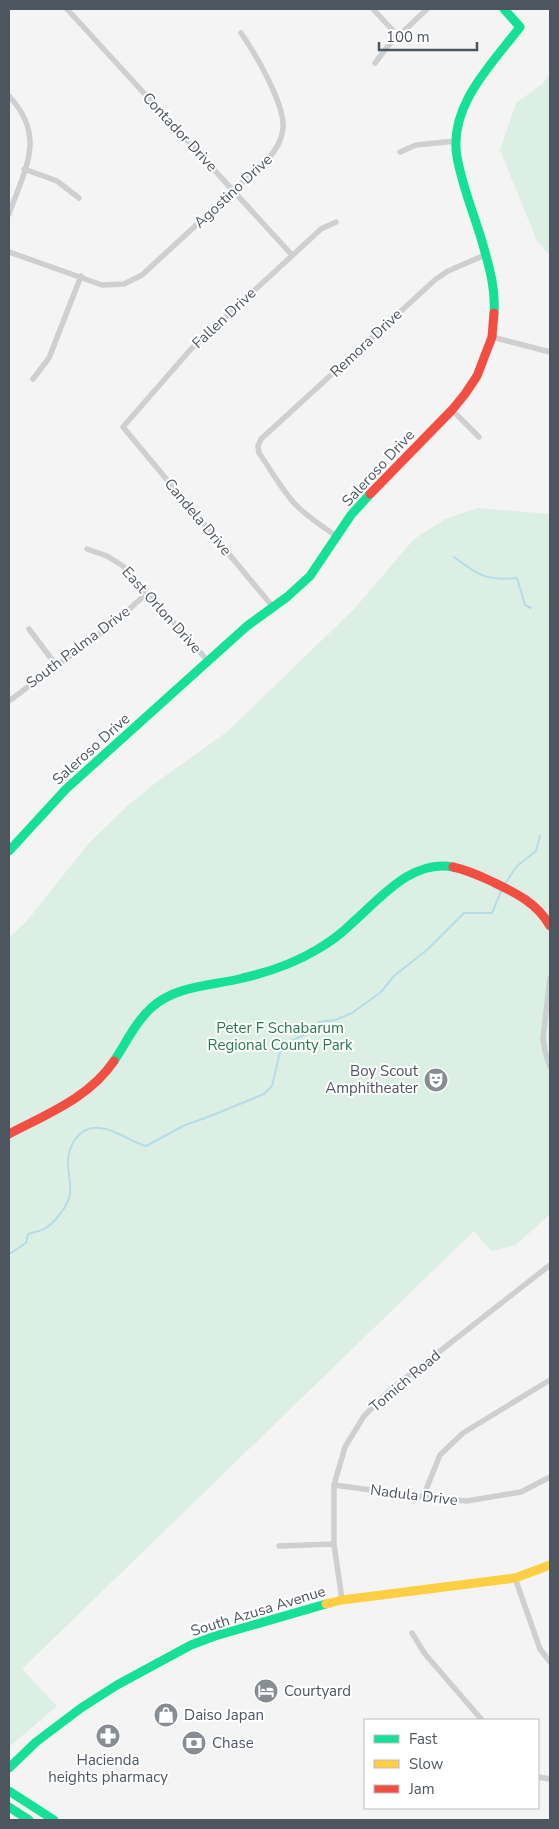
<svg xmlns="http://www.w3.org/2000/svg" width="559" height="1829" font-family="'Nunito Sans',sans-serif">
<rect width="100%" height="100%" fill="#f4f4f4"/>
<path fill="#dcefe4" d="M550,74V256L537,241L500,150L516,103L542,84Z
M478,508L550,514V1214L516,1245L491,1251L474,1231L22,1669L57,1706L9,1747V938L26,922L88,844L125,808L154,784L227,732L355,608L414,539L445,519Z"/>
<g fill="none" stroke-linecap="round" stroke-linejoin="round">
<path stroke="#b6dce8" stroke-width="2" d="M454,557C477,575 487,581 517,578L525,605L531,608
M504,885L517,866L536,851L540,836
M9,1252L11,1253L26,1243L28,1234C34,1232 41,1231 46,1228C55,1222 64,1210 68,1201C73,1189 68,1175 68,1163C68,1145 80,1125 100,1128C116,1129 130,1142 146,1146L183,1126L213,1115L264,1094L272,1086L280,1052L290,1041L311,1032L319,1022L335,1020L352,1013L381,992L394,976L428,949L464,913H492L502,889"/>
<path stroke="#cecfd1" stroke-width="5.5" d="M67,9L292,255
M373,9L398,36
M375,63L388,46L427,9
M9,96C47,137 25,168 9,214
M400,152L416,145L456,141
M24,169L57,181L79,198
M9,252L102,285L124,284L142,275L268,159C276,150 282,141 283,128C285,104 255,53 241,33
M492,337L550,352
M33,379L49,358L81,276
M452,410L479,437
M338,537C324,528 311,519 299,508C283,493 272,471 259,453L258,446L261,439L436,279L448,271L485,255
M87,549L107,556L123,566L208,661
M273,607L123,427L191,349L321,229L336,222
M29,629L56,665
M9,701L115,622L147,593
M550,978L543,1038L545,1051L550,1067
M334,1485L423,1497L467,1501L521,1492L550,1477
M423,1497L440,1455L463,1433L550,1380
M279,1546L334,1544
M515,1578L540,1649L550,1662
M342,1600L334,1544V1485L345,1447L364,1416L389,1391L550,1265
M412,1633L425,1654L482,1720
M538,1777L550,1779"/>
<path stroke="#16e098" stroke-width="9" d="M494,313C496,287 488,263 481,238C473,212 462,185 457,157C448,106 492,64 520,27L504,9
M9,851L66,789L247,626L287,597L310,576L351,515L370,494
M114,1061C126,1043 135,1023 151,1008C176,985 212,986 243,978C269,972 295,963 318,949C330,942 341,934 351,924C380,899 411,859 453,867
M9,1768L36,1742L81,1708L117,1685L191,1645L215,1636L326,1604
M9,1791L54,1820
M9,1807L29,1820"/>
<path stroke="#ffcf43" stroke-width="9" d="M326,1604L342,1600L515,1578L550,1565"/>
<path stroke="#f24e42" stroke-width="9" d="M370,494L452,410L465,394L477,376L492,337L494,313
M453,867C468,870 480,876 493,882C516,893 537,903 550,926
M9,1134C47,1114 89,1098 114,1061"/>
</g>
<defs>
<symbol id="theatre-disc" viewBox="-11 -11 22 22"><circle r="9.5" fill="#878d92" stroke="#fff"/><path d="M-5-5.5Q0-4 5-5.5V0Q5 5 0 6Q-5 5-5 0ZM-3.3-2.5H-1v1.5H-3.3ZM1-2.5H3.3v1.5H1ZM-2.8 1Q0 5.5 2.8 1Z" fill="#fff"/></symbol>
<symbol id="hotel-disc" viewBox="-11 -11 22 22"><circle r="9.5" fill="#878d92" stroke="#fff"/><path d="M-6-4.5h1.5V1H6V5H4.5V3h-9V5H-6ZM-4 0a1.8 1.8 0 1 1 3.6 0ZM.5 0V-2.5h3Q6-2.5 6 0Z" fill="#fff"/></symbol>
<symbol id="shop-disc" viewBox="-11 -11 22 22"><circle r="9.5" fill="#878d92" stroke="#fff"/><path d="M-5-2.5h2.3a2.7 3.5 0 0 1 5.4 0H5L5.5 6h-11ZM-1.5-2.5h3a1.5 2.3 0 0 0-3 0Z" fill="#fff"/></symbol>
<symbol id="pharmacy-disc" viewBox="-11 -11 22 22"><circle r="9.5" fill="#878d92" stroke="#fff"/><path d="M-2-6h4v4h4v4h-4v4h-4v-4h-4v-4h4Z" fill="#fff"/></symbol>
<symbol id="bank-disc" viewBox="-11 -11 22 22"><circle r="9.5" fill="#878d92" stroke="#fff"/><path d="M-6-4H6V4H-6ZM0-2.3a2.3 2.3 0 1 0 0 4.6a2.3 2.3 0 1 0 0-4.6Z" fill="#fff"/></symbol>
</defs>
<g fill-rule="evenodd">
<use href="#theatre-disc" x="422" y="1066" width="28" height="28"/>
<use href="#hotel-disc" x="252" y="1677" width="28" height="28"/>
<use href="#shop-disc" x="152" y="1701" width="28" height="28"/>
<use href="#pharmacy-disc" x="94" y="1722" width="28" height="28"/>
<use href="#bank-disc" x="180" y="1729" width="28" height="28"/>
</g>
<g text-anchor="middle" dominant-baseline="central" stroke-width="4" stroke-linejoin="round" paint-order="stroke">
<g font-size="15" fill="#4d555e" stroke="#fff">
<text transform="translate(180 132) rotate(47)">Contador Drive</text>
<text transform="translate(233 191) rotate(-43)">Agostino Drive</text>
<text transform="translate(224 318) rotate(-43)">Fallen Drive</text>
<text transform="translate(366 343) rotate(-43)">Remora Drive</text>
<text transform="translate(378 468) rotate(-47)">Saleroso Drive</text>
<text transform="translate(198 517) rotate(50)">Candela Drive</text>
<text transform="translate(162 610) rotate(48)">East Orlon Drive</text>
<text transform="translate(78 647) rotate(-37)">South Palma Drive</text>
<text transform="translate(91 749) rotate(-42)">Saleroso Drive</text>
<text transform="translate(405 1381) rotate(-40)">Tomich Road</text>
<text transform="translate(414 1495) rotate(7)">Nadula Drive</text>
<text transform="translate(258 1611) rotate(-17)">South Azusa Avenue</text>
</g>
<g font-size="15" fill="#247950" stroke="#fff">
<text x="280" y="1028">Peter F Schabarum<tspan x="280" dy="17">Regional County Park</tspan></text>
</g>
<g font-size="15" fill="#4d555e" stroke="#fff" text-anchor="start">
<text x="418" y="1071" text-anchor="end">Boy Scout<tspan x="418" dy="17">Amphitheater</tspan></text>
<text x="284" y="1691">Courtyard</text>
<text x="184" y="1715">Daiso Japan</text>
<text x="212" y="1743">Chase</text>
<text x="108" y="1760" text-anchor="middle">Hacienda<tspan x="108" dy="17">heights pharmacy</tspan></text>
</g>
</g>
<rect width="559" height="1829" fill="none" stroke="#4d555e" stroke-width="20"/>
<rect x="364" y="1719" width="175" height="90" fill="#ffffff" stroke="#b8bbbf"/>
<rect x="374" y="1735" width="25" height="8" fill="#16e098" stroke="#b8bbbf"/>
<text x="409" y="1744" font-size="15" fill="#4d555e">Fast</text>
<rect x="374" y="1760" width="25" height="8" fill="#ffcf43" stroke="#b8bbbf"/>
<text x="409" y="1769" font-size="15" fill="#4d555e">Slow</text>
<rect x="374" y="1785" width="25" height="8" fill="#f24e42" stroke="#b8bbbf"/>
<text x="409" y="1794" font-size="15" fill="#4d555e">Jam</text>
<path d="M379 42v8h98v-8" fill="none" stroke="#4d555e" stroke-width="2.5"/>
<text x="386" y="42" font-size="15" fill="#4d555e" stroke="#ffffff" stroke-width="4" paint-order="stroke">100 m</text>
</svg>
